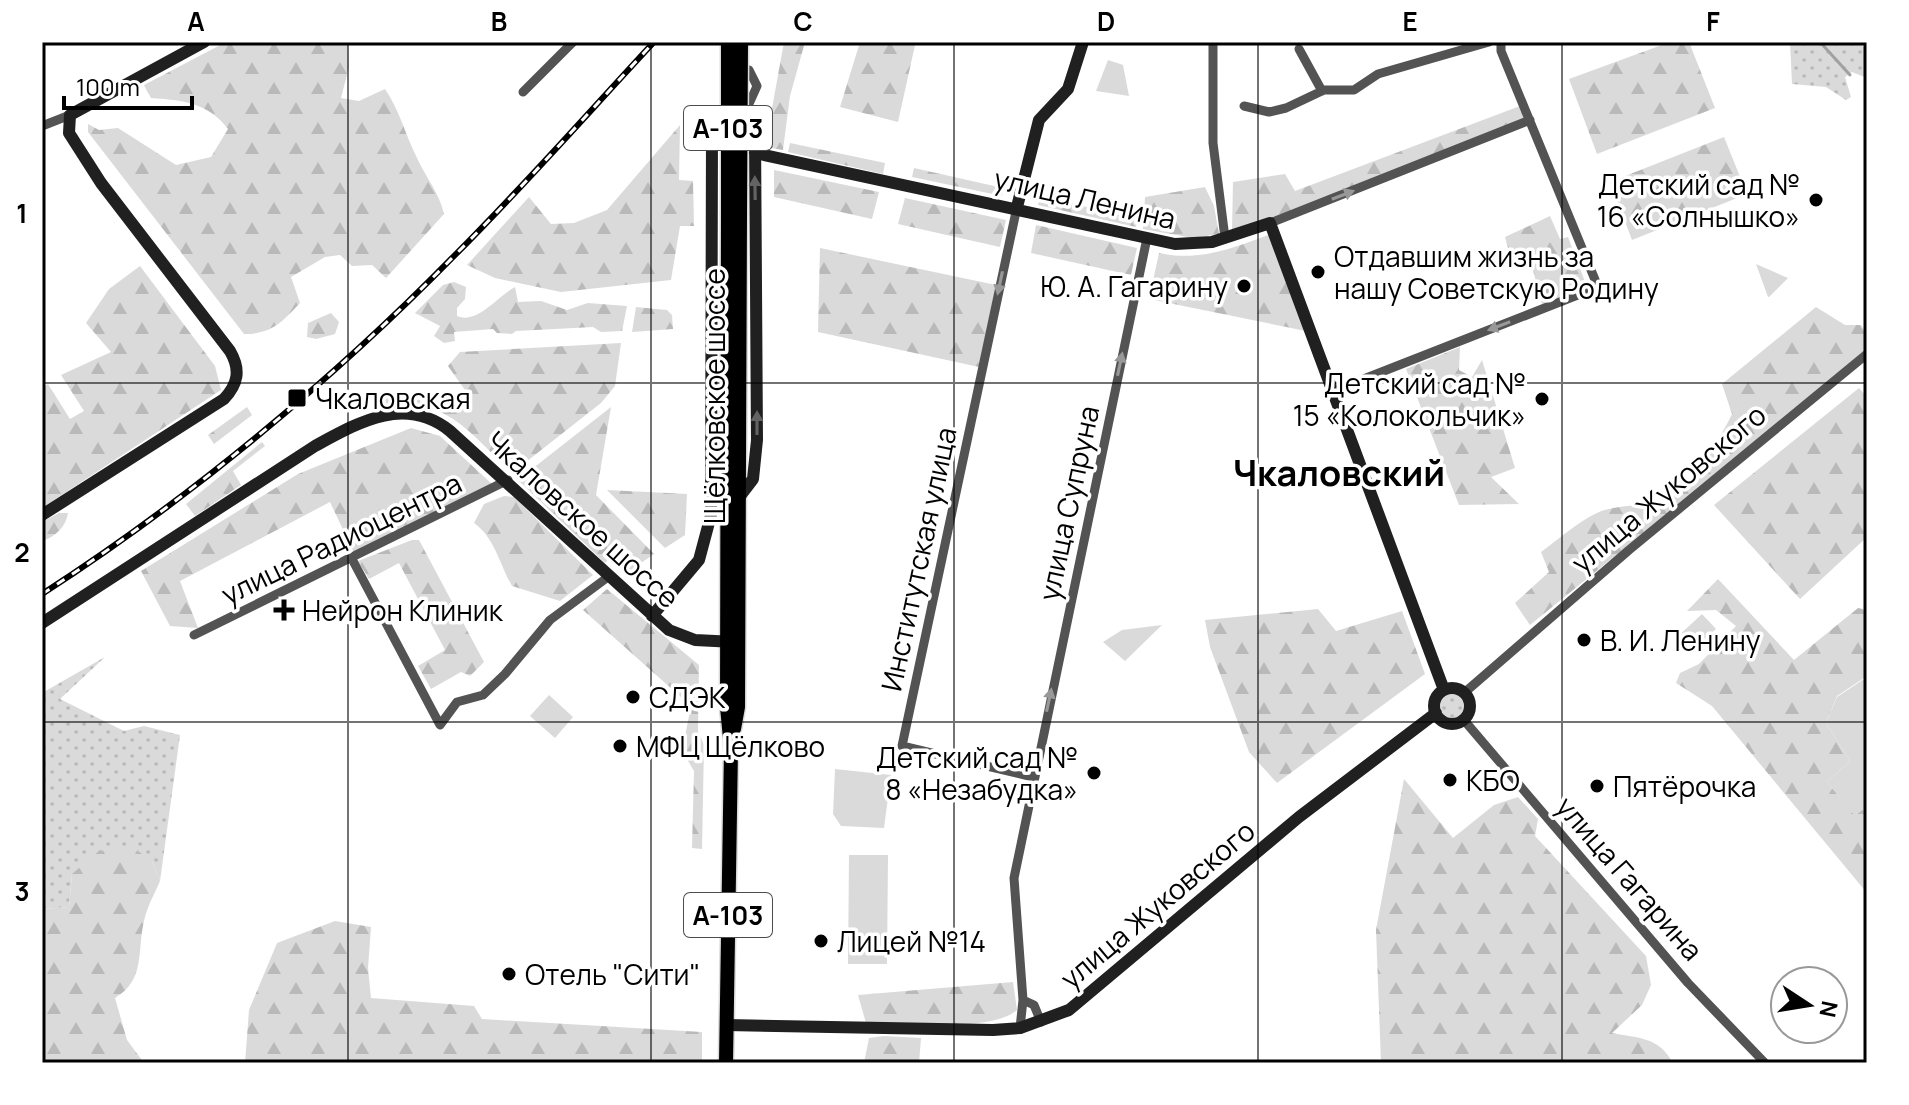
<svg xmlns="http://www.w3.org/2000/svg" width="1909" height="1105" font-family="Manrope,sans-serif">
<defs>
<pattern id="grass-dots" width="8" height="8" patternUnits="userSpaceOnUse" patternTransform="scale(2)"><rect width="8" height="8" fill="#dadada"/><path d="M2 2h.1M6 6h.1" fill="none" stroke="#b9b9b9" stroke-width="1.8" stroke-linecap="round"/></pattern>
<pattern id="forest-firs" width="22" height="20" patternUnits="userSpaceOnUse" patternTransform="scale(2)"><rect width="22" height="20" fill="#dadada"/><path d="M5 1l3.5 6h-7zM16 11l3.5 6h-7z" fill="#b9b9b9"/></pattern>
</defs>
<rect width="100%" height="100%" fill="#fff"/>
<path fill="url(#grass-dots)" d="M1790,42H1859L1867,51V78L1852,72L1845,77L1851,97L1846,100L1826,87L1792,84Z
M105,657L60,699L124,731L144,726L180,735L160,881L152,862L72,874L69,907L42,909V693Z
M1440 706a12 12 0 1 1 24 0a12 12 0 1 1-24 0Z"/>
<path fill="url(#forest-firs)" d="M226,42H348L349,67L341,98L359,101L385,89C400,111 405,134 417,158C426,178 439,192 444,214L386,278L372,265L352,266L340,255L325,257L291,277L300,303C282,322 272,334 244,334L88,132V124L99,130L118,128L176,165L211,157L228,129C209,103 182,100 151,98L144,85Z
M784,42H805L790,96L783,150L765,147Z
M860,42L915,45L898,122L840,107Z
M1670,42H1689L1715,108L1597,154L1569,79Z
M1520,106L1525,118L1269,220L1232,230L1233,182L1285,174L1295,191Z
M680,125L679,180L693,181L694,226H680L671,280L561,292L495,278L467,265L529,197L551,224L574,223L607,210Z
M1724,137L1747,194L1632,240L1610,182Z
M790,143L885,163L883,174L788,152Z
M914,168L1003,188L1002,196L912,177Z
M774,170L879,192L872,219L774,197Z
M1205,187L1214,206L1219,234L1193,238L1143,229L1145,197Z
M1040,196L1137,219L1136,227L1038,205Z
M905,198L1006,220L1000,247L898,224Z
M1550,216L1560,239L1568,237L1587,287L1542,304L1530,259L1510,255L1505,237Z
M1036,225L1137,248L1131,275L1031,253Z
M1271,234L1306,331L1149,299L1159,253C1200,262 1233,248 1271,234Z
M820,248L996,285L979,367L818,332Z
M140,266L215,366L221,390L45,506L42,501V387L48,384L70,419L84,411L61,375L111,352L86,323L109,289Z
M454,282L466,287L465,299L457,308V316C477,325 498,296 515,287L518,302L541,301L567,310L588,303L627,306L622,331L601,332L593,327L516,331L512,334L497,333L493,329L454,332L455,341L444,343L434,336L440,326L415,313L443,285Z
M636,307L667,310L672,315L673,329L632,332Z
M1816,307L1845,325H1861L1867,334V351L1530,625L1515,603L1549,572L1541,552C1558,540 1577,522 1597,513C1618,503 1643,508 1663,500C1690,489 1720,439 1732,414L1722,384Z
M331,313L339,322L335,334L316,339L307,337L308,323Z
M621,343L615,386L601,403L512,473C459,422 448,398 370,405L391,394L433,403L465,390L448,366L460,352Z
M1460,347L1459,370L1472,377L1482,360L1515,468L1491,477L1519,504L1459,505L1406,369Z
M1859,388L1867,397V537L1800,599L1714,505Z
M247,407L252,415L214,444L208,435Z
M611,407L596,495L654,554L628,572L611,557L605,563L518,480Z
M411,428L440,436L492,484L354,553L330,502L180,581L198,628L170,626L141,571L298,474Z
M262,442L265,446L233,471L241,485L195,516L186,504Z
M607,490L687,494L685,535L665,548Z
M504,496L514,497L593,575L560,601L512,586C499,563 495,538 474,523L484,504Z
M59,513H68C66,527 55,537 42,541V522Z
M412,540H419L484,662L470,676L461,672L431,689L418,666L445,650L399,563L369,579L358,561Z
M1718,579L1794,660L1858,608L1867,610V676L1837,696L1826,723L1850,761L1827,782L1855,815L1867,806V893L1712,706L1676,683L1680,673L1699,664L1736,626L1716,610L1687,611Z
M607,589L699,665L698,731L704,745L702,849L692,848L694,771L682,751L691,706L583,610Z
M1318,609L1336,631L1402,611L1425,674L1277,783L1249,752L1210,647L1205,620Z
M1404,779L1453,838L1494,805L1518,797L1538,819L1535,836L1646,956L1651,985L1642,1005L1612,1033C1639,1038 1659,1037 1673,1063H1381L1376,930Z
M132,846L152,862L160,881C155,893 148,905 145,917C136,949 147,979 115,998L127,1040L144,1063H42V909L69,907L72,874L99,851Z
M335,921L371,927L368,968L371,998L474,1006L482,1019L702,1032V1063H245L249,1010L277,943Z
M1013,982L1017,1010C991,1033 902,1023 866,1023L858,995Z
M884,1036L921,1038L919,1063H864L869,1038Z"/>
<path fill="#dadada" d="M1108,60L1123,65L1129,96L1096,91Z
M1756,264L1788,278L1769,297H1768Z
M393,476L409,513L386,523L370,486Z
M1702,614L1716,629L1689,653L1676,638Z
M1162,625L1125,661L1103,642L1122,630Z
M1867,677V806L1855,816L1827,782L1850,761L1826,723L1837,697Z
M549,695L573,717L555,738L530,716Z
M835,769L891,775L884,828L841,826L833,814Z
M849,855H888L887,964H848Z"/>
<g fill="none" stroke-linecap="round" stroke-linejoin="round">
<path stroke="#a1a1a1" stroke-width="3" d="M1820,42L1850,75"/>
<defs>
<path id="primary" d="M734,729L738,707L740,214
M726,1063L731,749L727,707L728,214"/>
</defs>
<use href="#primary" stroke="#dbdbdb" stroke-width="17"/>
<path stroke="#535353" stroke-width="9" d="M1213,42V143L1225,238
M1299,49L1322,91
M523,92L573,42
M1244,106L1269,112L1286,108L1324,90H1354L1378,74L1489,42
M744,115L757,86L749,70
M42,126L70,115
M1017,207L902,746L1033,777
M1270,223L1530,120
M1333,391L1598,287L1501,51V42
M352,559L440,725L457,702L483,695L505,674L550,620L608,577
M194,635L508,480
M1464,693L1629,550L1867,354
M1463,719L1688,983L1765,1063
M1023,1000L1034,1005L1041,1022
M1020,1028L1023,1000L1014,878L1147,238"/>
<path stroke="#202020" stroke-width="12" d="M755,153L1175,244L1212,242L1270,223L1444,690
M1017,207L1039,120L1068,89L1083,42
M42,515L224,399C238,384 241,370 230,351L101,183L69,133L70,115L204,42
M652,616L699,560L711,515L712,130L715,118L729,112L744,115L755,133L757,440L753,479L740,496
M42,623L315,446C359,422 405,395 450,431L669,630L695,640L735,642
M1434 706a18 18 0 1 1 36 0a18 18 0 1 1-36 0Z
M726,1025L993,1030L1020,1028L1069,1010L1299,817L1436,713"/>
<use href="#primary" stroke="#000" stroke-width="14"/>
<defs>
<path id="rail" d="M42,594C188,500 334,379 455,255C524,186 588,113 654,42"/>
</defs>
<use href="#rail" stroke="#000" stroke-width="6"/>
<use href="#rail" stroke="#fff" stroke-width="3" stroke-dasharray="9" stroke-linecap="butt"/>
<defs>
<path id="primary-bridge" d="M728,214V42
M740,214L741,42"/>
</defs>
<use href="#primary-bridge" stroke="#dbdbdb" stroke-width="17" stroke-linecap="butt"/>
<use href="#primary-bridge" stroke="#000" stroke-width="14"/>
</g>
<defs><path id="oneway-solid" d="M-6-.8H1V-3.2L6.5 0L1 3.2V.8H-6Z" transform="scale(2)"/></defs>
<g fill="#636363">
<use href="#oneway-solid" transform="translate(755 188) rotate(-91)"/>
<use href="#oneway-solid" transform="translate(757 423) rotate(-90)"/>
</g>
<g fill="#989898">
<use href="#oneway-solid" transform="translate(1343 195) rotate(-21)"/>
<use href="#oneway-solid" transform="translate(1000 283) rotate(102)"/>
<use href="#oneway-solid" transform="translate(1499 326) rotate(159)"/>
<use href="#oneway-solid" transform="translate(1120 364) rotate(-78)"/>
<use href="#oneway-solid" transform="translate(1049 700) rotate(-78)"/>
</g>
<path fill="none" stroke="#000" stroke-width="2" stroke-opacity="0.55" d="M348,42V1063M651,42V1063M954,42V1063M1258,42V1063M1562,42V1063M42,383H1867M42,722H1867"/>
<g fill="#000" stroke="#fff" stroke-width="3">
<circle cx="1816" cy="200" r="8"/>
<circle cx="1318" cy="272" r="8"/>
<circle cx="1244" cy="286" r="8"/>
<rect x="287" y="388" width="20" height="20" rx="4"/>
<circle cx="1542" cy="399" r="8"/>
<path d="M280 598h8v8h8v8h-8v8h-8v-8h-8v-8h8z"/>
<circle cx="1584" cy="640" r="8"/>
<circle cx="633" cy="697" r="8"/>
<circle cx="620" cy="746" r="8"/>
<circle cx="1094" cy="773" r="8"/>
<circle cx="1450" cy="780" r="8"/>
<circle cx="1597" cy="786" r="8"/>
<circle cx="821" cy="941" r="8"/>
<circle cx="509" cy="974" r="8"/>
</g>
<g text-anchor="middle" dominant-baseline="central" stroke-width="7" stroke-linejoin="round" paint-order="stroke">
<g fill="#fff" stroke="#4c4c4c" stroke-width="2">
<rect x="684" y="106" width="88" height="44" rx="6"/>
<rect x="684" y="893" width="88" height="44" rx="6"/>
</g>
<g font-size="26" font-weight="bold" fill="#000">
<text x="728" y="128">А-103</text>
<text x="728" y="915">А-103</text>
</g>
<g font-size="28" fill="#000" stroke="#fff" text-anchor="start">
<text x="1800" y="184" text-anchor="end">Детский сад №<tspan x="1800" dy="32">16 «Солнышко»</tspan></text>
<text x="1334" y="256">Отдавшим жизнь за<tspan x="1334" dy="32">нашу Советскую Родину</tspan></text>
<text x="1228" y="286" text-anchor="end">Ю. А. Гагарину</text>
<text x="1526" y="383" text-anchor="end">Детский сад №<tspan x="1526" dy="32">15 «Колокольчик»</tspan></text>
<text x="315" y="398">Чкаловская</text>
<text x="302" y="610">Нейрон Клиник</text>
<text x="1600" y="640">В. И. Ленину</text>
<text x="649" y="697">СДЭК</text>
<text x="636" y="746">МФЦ Щёлково</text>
<text x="1078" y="757" text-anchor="end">Детский сад №<tspan x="1078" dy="32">8 «Незабудка»</tspan></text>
<text x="1466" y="780">КБО</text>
<text x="1613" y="786">Пятёрочка</text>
<text x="837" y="941">Лицей №14</text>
<text x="525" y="974">Отель "Сити"</text>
</g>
<g font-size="28" fill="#000" stroke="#fff">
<text transform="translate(1085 198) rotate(13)">улица Ленина</text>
<text transform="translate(714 396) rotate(-90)">Щёлковское шоссе</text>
<text transform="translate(1668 488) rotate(-40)">улица Жуковского</text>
<text transform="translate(1068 503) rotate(-78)">улица Супруна</text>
<text transform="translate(583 519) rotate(42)">Чкаловское шоссе</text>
<text transform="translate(341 538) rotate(-26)">улица Радиоцентра</text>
<text transform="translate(918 559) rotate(-78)">Институтская улица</text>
<text transform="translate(1630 878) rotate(49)">улица Гагарина</text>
<text transform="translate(1157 904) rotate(-40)">улица Жуковского</text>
</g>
<g font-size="36" font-weight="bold" fill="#000" stroke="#fff">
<text x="1339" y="472">Чкаловский</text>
</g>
</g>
<rect width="1909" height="1105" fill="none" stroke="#ffffff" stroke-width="88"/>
<g transform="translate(1809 1005) rotate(102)"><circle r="38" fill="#ffffff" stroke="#999999" stroke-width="2"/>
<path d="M0-6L14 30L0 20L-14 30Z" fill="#000000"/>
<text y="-12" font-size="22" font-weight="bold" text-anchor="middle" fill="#000000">N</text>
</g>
<path d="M64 96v12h128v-12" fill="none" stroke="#000000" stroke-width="4"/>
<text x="76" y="96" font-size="24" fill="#000000" stroke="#ffffff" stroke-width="6" paint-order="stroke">100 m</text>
<rect x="44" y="44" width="1821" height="1017" fill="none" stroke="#000" stroke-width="3"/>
<g font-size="26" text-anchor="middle" font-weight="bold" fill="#000">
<text x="196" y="31">A</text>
<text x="499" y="31">B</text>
<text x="803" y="31">C</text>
<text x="1106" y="31">D</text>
<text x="1410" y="31">E</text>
<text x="1713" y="31">F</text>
<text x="22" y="223">1</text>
<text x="22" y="562">2</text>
<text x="22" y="901">3</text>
</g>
</svg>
